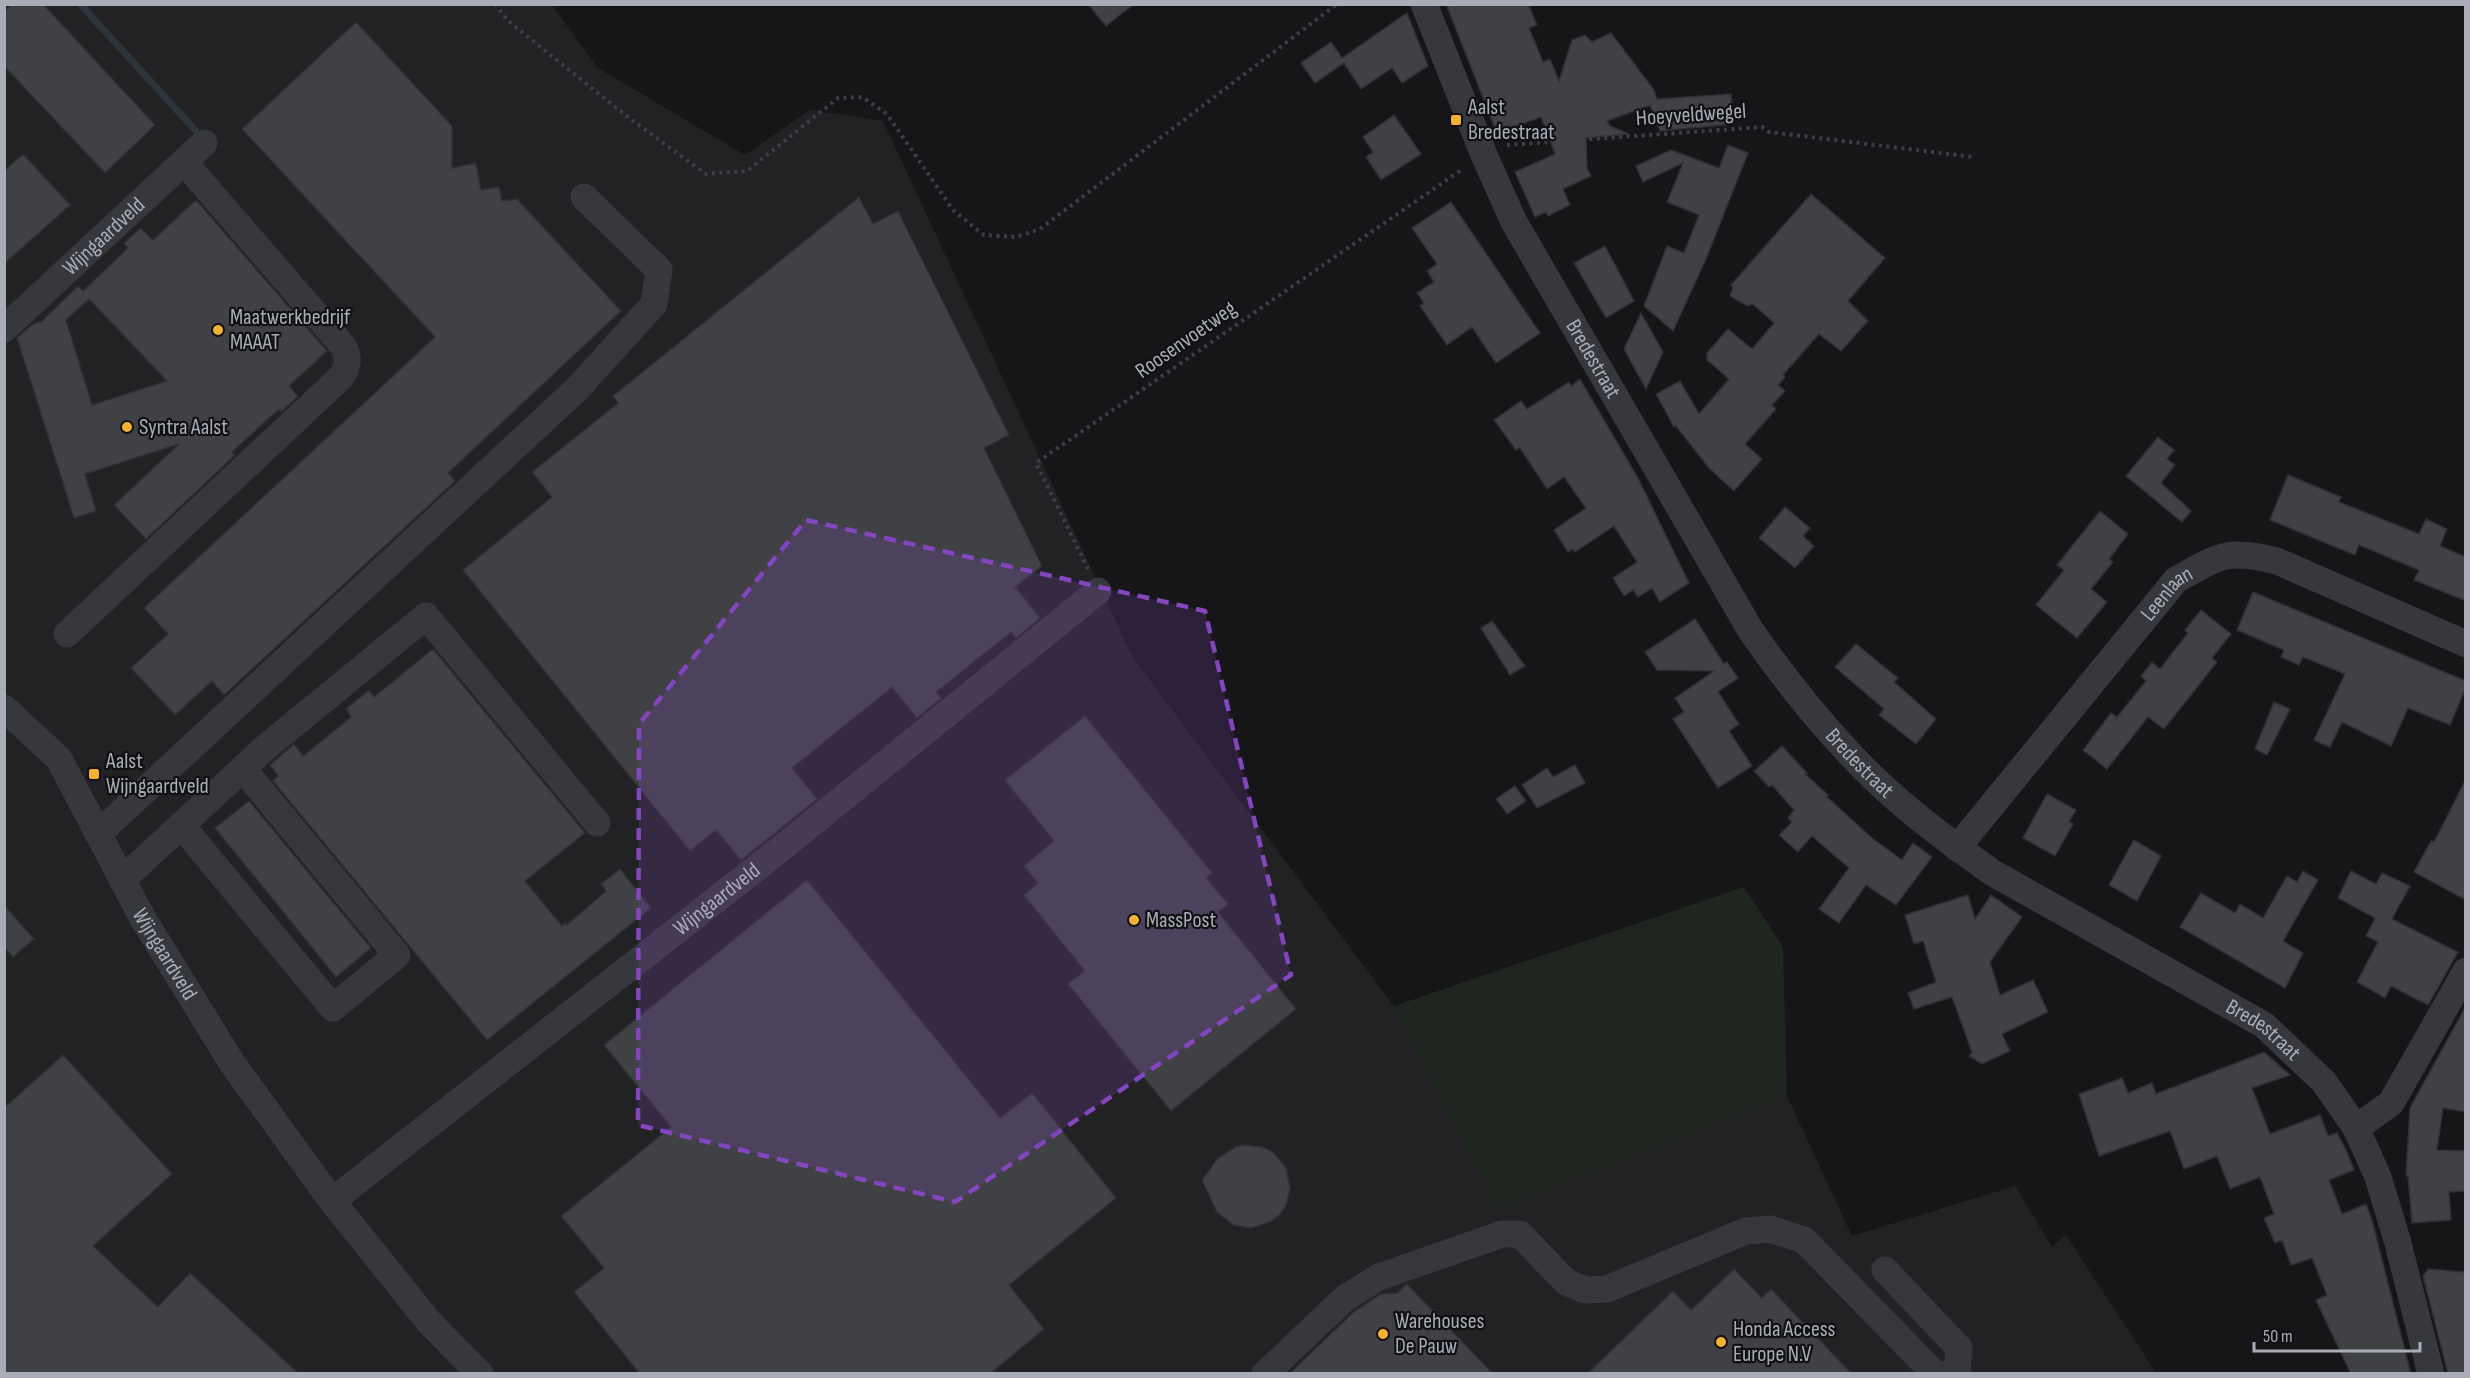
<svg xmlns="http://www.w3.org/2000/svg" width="2470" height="1378" font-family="'Sofia Sans Condensed',sans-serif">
<rect width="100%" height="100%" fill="#161618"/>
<path fill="#222225" d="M5,4L552,5L598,68L745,155L810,110L883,121L1132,656L1394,1006L1497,1209L1787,1096L1852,1236L2015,1186L2052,1247L2066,1235L2156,1373L5,1374Z"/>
<path fill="#1e261f" d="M1744,887L1783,947L1787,1096L1497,1209L1394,1006Z"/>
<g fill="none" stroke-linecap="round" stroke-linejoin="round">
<path stroke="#2c353c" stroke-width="7" d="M80,4L195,130"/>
</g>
<path fill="#404145" stroke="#303034" stroke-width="1.5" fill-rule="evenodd" d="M12,4H43L155,125L105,173L4,66V11Z
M1088,4H1134L1106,26Z
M1446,4H1528L1537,25L1529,28L1543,62L1550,59L1559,81L1572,40L1585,35L1592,42L1611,33L1654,90L1657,99L1731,94L1733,124L1660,131L1650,105L1607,121L1610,126L1629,134L1586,138L1587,168L1591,176L1563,189L1570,205L1548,216L1546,212L1535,217L1515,172L1555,154L1541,117L1497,133Z
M1407,13L1428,66L1402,83L1392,68L1361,89L1344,63L1315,83L1301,63L1331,42L1342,58Z
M356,22L452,126V168L476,163L481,190L499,187L502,201L517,199L621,311L448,473L455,481L224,695L212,681L175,715L131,668L168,634L144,608L435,337L242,129Z
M1394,115L1421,154L1381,180L1366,157L1373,152L1363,137Z
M1728,145L1748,153L1706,259L1673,331L1644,306L1667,246L1684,253L1699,215L1667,202L1683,163L1643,182L1636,166L1671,150L1719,168Z
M23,154L70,205L4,264V171Z
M1811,194L1885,258L1848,301L1868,321L1841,351L1819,334L1783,375L1785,377L1778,385L1785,391L1772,405L1776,409L1745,444L1762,459L1734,491L1709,468L1676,426L1674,427L1656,394L1680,381L1699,414L1729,379L1707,360V353L1728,329L1752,349L1774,323L1753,304L1747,306L1730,296L1733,287L1731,285Z
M859,197L873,224L898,211L1009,435L984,448L1042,566L1015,587L1040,618L1016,638L1011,632L936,692L941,698L917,718L892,687L792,768L817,799L741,860L716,830L690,851L463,570L552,497L532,472L618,403L613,396Z
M196,200L327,351L289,386L298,396L281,412L279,409L232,452L235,455L146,539L114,505L179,444L85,474L96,511L74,518L17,338L33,324L42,321L78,286L83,291L128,248L124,243L141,228L153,240ZM89,299L167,381L92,405L66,320Z
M1451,202L1540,333L1496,363L1472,327L1447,345L1420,306L1424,303L1417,293L1434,282L1427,271L1437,264L1412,228Z
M1605,246L1634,301L1606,318L1574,263Z
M1641,313L1663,352L1646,389L1624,349Z
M1580,379L1638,478L1689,583L1660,602L1652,588L1638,597L1633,590L1624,596L1613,578L1637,562L1614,526L1575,552L1573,549L1568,552L1554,530L1586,508L1564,477L1547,489L1520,448L1516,450L1494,420L1521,401L1527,409L1569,382L1571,386Z
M2158,437L2174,450L2167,459L2175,465L2161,483L2191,511L2182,522L2126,476Z
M2288,475L2341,497L2339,502L2419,534L2426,519L2447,529L2440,546L2466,557V601L2414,580L2419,570L2359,545L2355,555L2270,520Z
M1785,507L1810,528L1803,536L1814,546L1795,568L1759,538Z
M2100,511L2128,534L2109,559L2113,562L2091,589L2107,602L2077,638L2036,605L2064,570L2057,565Z
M2253,592L2466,681V687L2450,725L2408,708L2391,746L2342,722L2330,747L2314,740L2345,674L2303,657L2299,665L2281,657L2284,650L2237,630Z
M2201,610L2231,634L2212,658L2217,662L2164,729L2148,717L2107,769L2083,750L2111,713L2117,717L2146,681L2141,676L2152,662L2160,669L2188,633L2185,630Z
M1695,619L1724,664L1727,662L1738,678L1718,692L1739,724L1729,731L1752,766L1718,788L1673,719L1684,712L1675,698L1714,671L1657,670L1645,652Z
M1492,621L1525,666L1510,675L1481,628Z
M1856,644L1898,678L1894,682L1936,719L1916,744L1879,715L1884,709L1835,667Z
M433,649L585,833L525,881L562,926L565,923L567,925L606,891L601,884L620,869L651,908L487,1040L273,781L278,776L270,765L294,744L303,756L351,717L346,709L369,690L374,697Z
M2274,702L2290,709L2267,755L2255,749Z
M1085,716L1212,873L1206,878L1228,904L1218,912L1296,1009L1171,1111L1068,984L1085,971L1024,895L1038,883L1024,866L1054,841L1005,780Z
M1782,746L1807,773L1805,774L1828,795L1827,797L1872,838L1902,860L1913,843L1932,857L1896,905L1866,885L1839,923L1819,909L1849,868L1812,836L1798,852L1779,835L1792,822L1788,818L1794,810L1772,785L1769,787L1754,771Z
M1575,765L1585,783L1537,808L1522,785L1547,768L1553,777Z
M2466,779V900L2414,872L2431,841L2434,842Z
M1515,786L1526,801L1507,814L1496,799Z
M2047,794L2076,810L2069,822L2073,824L2055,856L2023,838Z
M249,801L371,948L336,977L215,828Z
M2134,840L2161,856L2137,901L2109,885Z
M2303,871L2318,880L2283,941L2303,953L2285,988L2180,927L2201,893L2235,913L2240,904L2263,918L2287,876L2297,882Z
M2351,871L2376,884L2382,873L2410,886L2392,919L2458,952L2428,1005L2391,986L2385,998L2357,982L2378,942L2366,936L2375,918L2338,898Z
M807,880L1000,1118L1032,1093L1116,1198L1009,1285L1044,1329L990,1374H640L574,1292L604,1268L561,1216L671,1127L604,1045Z
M1968,895L1975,919L1991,895L2022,917L1990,962L2000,995L2033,980L2048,1012L2002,1034L2010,1051L1982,1064L1969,1056L1972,1052L1952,997L1914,1009L1908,993L1936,982L1923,941L1914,944L1905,915Z
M4,905L34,939L13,957L4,947Z
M2466,1006V1112L2443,1108L2437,1150L2466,1151V1191L2449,1192L2451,1220L2412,1223L2408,1176H2406L2410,1108Z
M2264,1052L2290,1075L2252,1088L2270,1134L2320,1115L2328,1136L2337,1133L2347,1152L2354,1170L2329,1180L2342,1214L2366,1204L2372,1220L2411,1374H2351L2316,1300L2327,1295L2312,1258L2291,1265L2282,1240L2275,1243L2264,1218L2274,1214L2260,1177L2230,1189L2217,1156L2184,1169L2170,1131L2099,1156L2079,1094L2122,1078L2128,1093L2152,1083L2156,1094Z
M63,1055L172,1174L93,1246L158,1307L190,1273L299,1374H4V1108Z
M1244,1145L1262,1147L1273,1152L1286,1168L1290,1188L1286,1206L1279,1215L1270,1222L1251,1228L1233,1225L1217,1212L1202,1180L1218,1158L1235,1147Z
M1734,1269L1762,1298L1771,1289L1852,1374H1587L1673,1291L1691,1310Z
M2428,1269L2466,1272V1374H2448L2423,1276Z
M1407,1284L1493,1374H1289L1355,1311L1381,1294L1397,1293Z"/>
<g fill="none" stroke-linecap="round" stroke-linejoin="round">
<path stroke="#3d3f44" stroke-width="4" stroke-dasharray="3 4.5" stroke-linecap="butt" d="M495,4L507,20L629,118L706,174L747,171L838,98L862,97L887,114L953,210L984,235L1016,237L1040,229L1337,4
M1507,145L1762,127L1769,132L1973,157
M1088,569L1036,463L1464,168"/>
<g stroke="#37383d" stroke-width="27">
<path id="s1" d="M1424,4L1484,155L1514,222L1751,631C1781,674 1813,715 1849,753C1891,799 1942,837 1993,873L2264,1025L2324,1082L2356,1128L2378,1177L2398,1243L2431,1374"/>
<path id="s2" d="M4,329L204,143"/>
<path d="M67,634L339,379C348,369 350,358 343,346L184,162"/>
<path id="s3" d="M4,708L59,759L142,917L232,1063L332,1201L429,1322L480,1374"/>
<path d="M181,825L333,1008L397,955L243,769"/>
<path d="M98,834L577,389L654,304L659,270L584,197"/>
<path id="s4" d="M1957,848L2176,580C2219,556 2227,548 2277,561L2466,644"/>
<path d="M122,880L266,747L426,616L597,823"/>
<path d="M2356,1128L2391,1103L2466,971"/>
<path id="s5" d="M332,1201L778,851L1098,591"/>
<path d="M1885,1270L1959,1348L1957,1373L1947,1374"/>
<path d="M1265,1374L1345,1298L1379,1277L1502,1234H1520L1566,1282L1585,1290L1607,1289L1746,1231L1770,1229L1804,1240L1935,1374"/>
</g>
</g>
<path fill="#8446be" fill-opacity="0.2" stroke="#8446be" stroke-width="4.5" stroke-dasharray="12 8" stroke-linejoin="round" d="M806,520L1205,611L1291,975L955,1202L638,1125L639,724Z"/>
<g fill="#f2b134" stroke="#111113" stroke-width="2">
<rect x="1450" y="114" width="12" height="12" rx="3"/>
<circle cx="218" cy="330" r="6"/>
<circle cx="127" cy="427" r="6"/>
<rect x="88" y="768" width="12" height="12" rx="3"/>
<circle cx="1134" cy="920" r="6"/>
<circle cx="1383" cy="1334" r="6"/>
<circle cx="1721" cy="1342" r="6"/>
</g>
<g text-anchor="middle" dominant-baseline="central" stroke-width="4.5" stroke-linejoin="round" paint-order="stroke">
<g font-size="22" fill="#a8adb8" stroke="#111113" text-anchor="start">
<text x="1468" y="107">Aalst<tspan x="1468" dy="25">Bredestraat</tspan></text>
<text x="230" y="317">Maatwerkbedrijf<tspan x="230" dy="25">MAAAT</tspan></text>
<text x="139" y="427">Syntra Aalst</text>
<text x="106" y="761">Aalst<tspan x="106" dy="25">Wijngaardveld</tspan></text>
<text x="1146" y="920">MassPost</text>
<text x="1395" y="1321">Warehouses<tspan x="1395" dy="25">De Pauw</tspan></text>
<text x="1733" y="1329">Honda Access<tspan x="1733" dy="25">Europe N.V</tspan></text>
</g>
<g font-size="22" fill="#a8adb8" stroke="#111113">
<text transform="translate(1691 115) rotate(-4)">Hoeyveldwegel</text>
<text stroke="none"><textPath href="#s2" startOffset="136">Wijngaardveld</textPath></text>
<text transform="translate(1186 340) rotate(-35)">Roosenvoetweg</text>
<text stroke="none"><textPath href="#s1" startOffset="394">Bredestraat</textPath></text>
<text stroke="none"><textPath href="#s4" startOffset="330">Leenlaan</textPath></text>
<text stroke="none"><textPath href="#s1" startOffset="880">Bredestraat</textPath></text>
<text stroke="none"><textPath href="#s5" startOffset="489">Wijngaardveld</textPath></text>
<text stroke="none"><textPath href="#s3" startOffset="297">Wijngaardveld</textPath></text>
<text stroke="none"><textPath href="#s1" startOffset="1366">Bredestraat</textPath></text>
</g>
</g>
<rect width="2470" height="1378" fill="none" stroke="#a8adb8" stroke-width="12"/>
<path d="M2254 1342v9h166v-9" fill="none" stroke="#a8adb8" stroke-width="3"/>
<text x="2263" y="1342" font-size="18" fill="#a8adb8" stroke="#111113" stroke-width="4.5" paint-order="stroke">50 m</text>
</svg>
